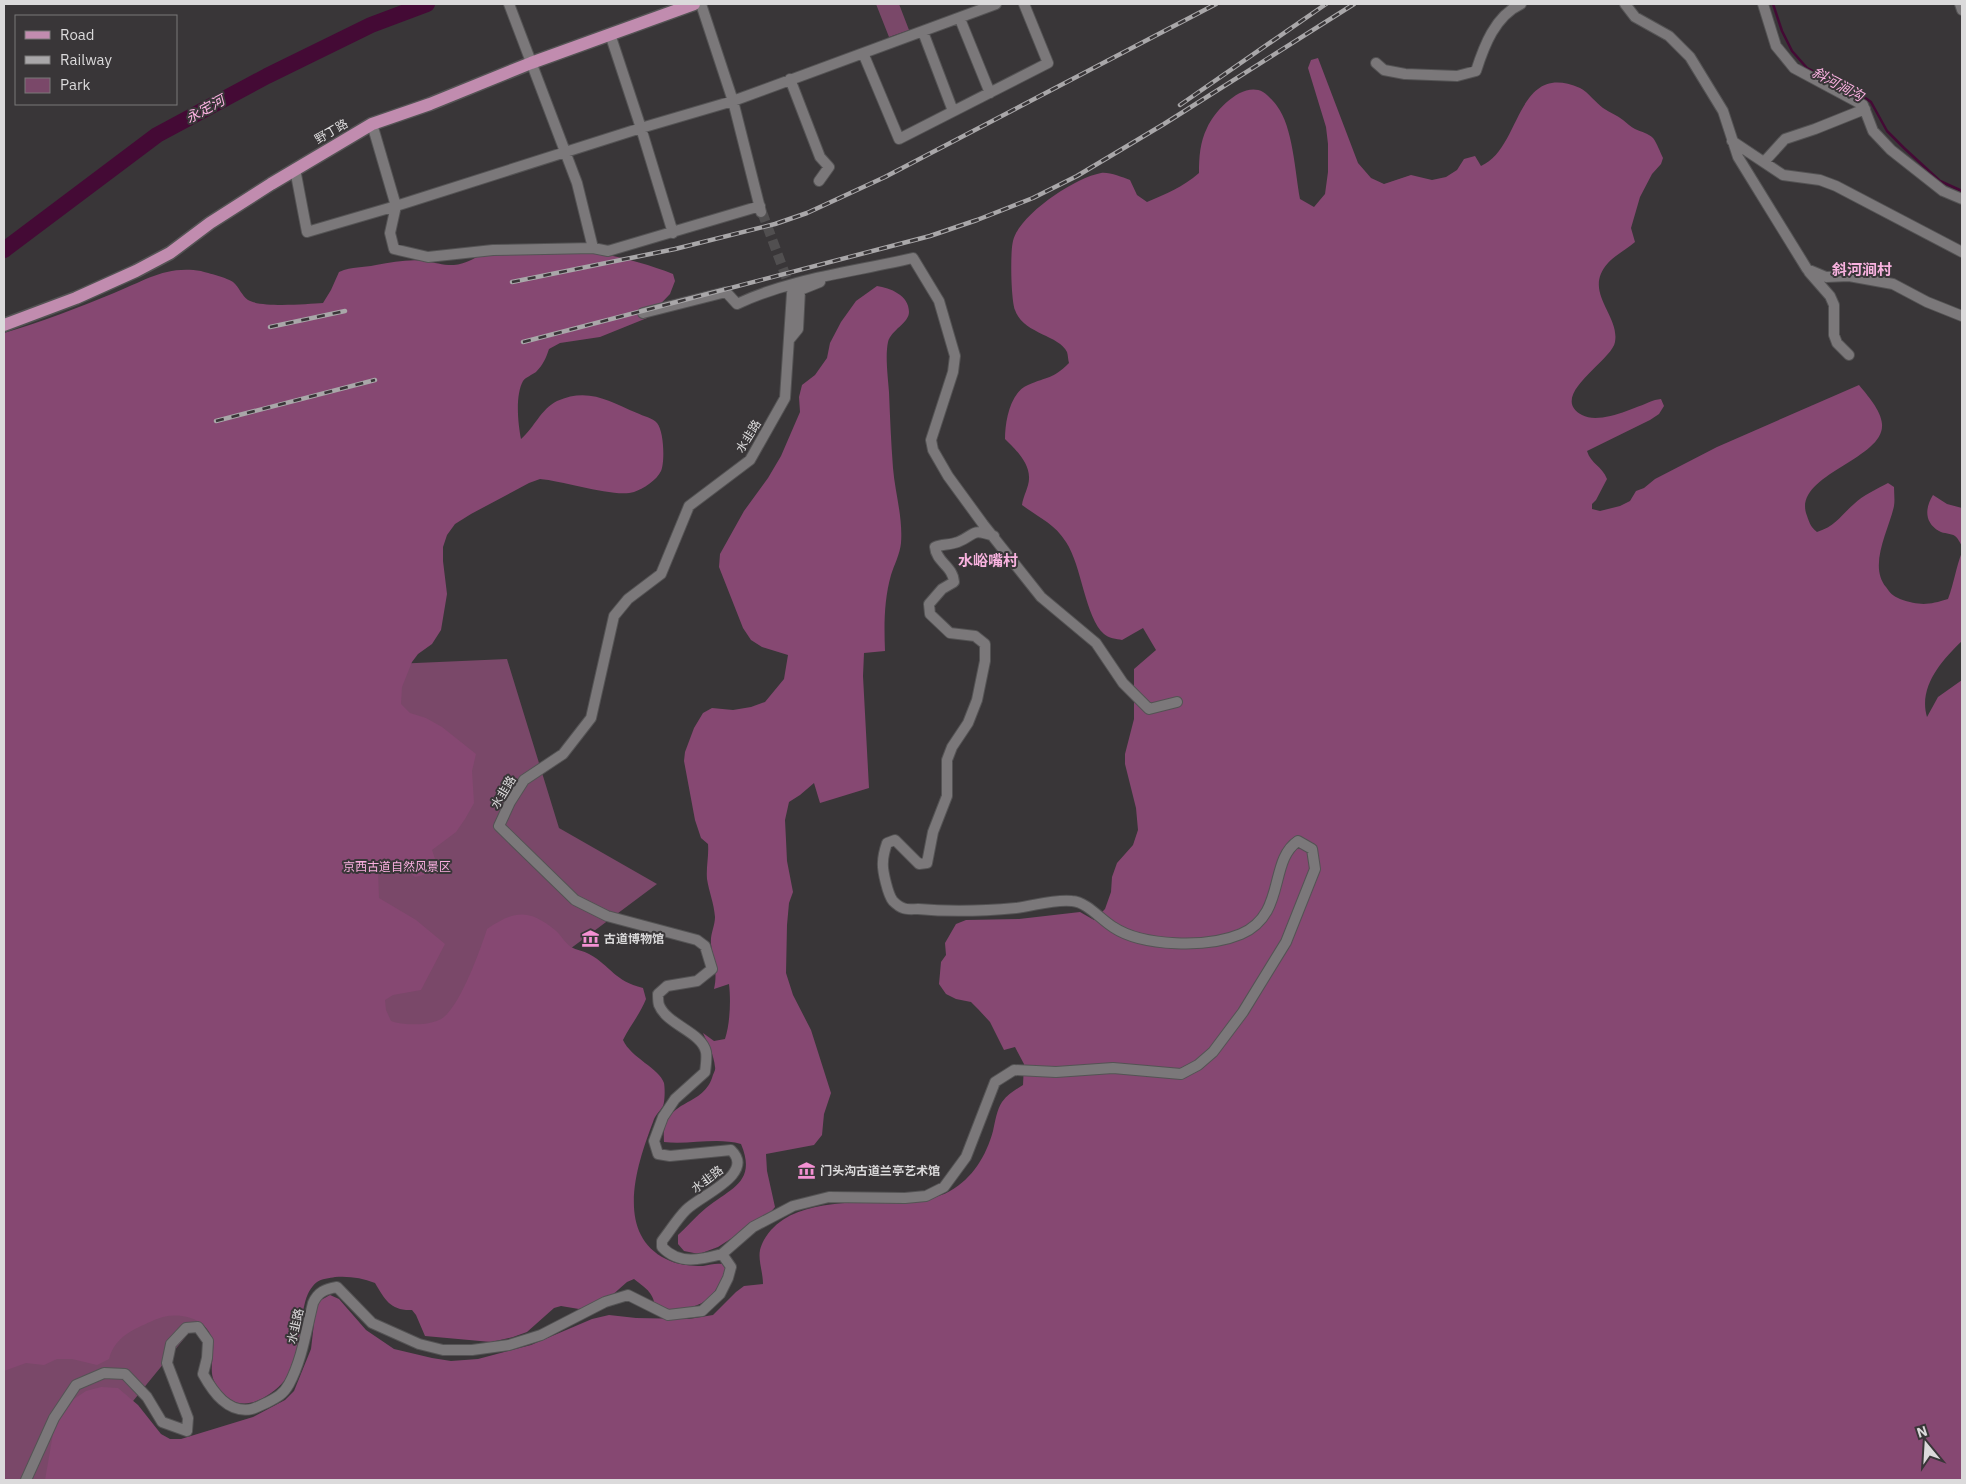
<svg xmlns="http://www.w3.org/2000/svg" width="1966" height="1484" font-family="'IBM Plex Sans','Noto Sans SC',sans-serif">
<rect width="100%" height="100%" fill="#393638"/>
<path fill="#7a4869" d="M876,4H899L909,30L889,37Z
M507,659L559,828L657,884L472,1022L267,1237L71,1477L64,1480H4V973L348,666Z"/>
<path fill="#864872" d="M1318,58L1358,163L1371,178L1384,184L1411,175L1432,180L1446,177L1457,170L1464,159L1475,156L1481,166C1522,149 1515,60 1580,88C1588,92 1596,103 1603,108C1610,113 1617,115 1623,120C1627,123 1631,127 1635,129C1641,132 1648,133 1653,138C1657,143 1660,152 1663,158L1661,164L1652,174L1640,197L1631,228L1635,242C1627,249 1614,256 1608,263C1582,292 1620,314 1615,342C1612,361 1547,396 1582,415C1600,425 1636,407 1655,400L1661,399L1664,406L1659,414L1650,420L1587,451C1591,464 1602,466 1607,479L1596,500L1592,504V509L1600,511L1620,506L1630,501L1636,491L1644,488L1655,479L1717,447L1859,385C1867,395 1881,410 1882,424C1885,459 1795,474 1806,513C1809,521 1810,527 1817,532C1836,526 1840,516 1854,504C1863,495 1877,489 1888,483L1894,487C1894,493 1895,500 1894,506C1889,530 1868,565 1886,587C1890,593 1893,596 1900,599C1920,606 1929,605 1948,599C1954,583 1956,567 1962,552V641C1942,660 1918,687 1927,717L1938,697L1962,680V1480H45L54,1428L74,1399L86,1391L101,1387L118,1388L138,1405L161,1434L170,1439H181L253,1417L285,1400L294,1391L311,1349L316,1306L321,1300L330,1295L339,1299L366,1330L394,1349L432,1358L451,1361L478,1359L531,1345L592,1319L609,1315L636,1318L689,1319L713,1315L736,1292L744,1286L763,1284C763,1272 758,1261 760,1250C762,1242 766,1236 771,1230C799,1198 863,1203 902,1201C917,1200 937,1199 950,1191C973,1178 986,1156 993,1131C995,1122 997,1109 1002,1102C1008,1094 1015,1090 1023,1085L1024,1064L1015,1047L1004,1050L990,1022L978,1009L971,1002L956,999L946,994L939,984L941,962L946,955L945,943L956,924L966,920L1019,919L1080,912L1094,920L1105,909L1111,892L1112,877L1117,863L1133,845L1138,830L1136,808L1125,764V754L1134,719V669L1156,650L1143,628L1122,640C1117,639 1108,638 1104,634C1085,617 1082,566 1066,542C1054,523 1039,518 1022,505C1023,497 1029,486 1029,479C1030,463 1016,450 1005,439C1005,422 1010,392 1028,385C1048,376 1052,380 1069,363C1068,360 1068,355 1067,352C1059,335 1023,334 1015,310C1011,299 1010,252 1013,241C1019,215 1074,178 1101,173C1110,172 1121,177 1130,180L1137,195L1147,202C1166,194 1183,187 1199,173C1199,157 1200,142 1207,128C1215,110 1243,81 1263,92C1268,95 1274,102 1277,106C1293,127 1295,172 1300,199L1314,207L1325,194L1328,172V144L1326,127L1308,68L1311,60Z
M591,252C618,256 648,264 673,274L675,281L670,294L647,318L600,337L560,343L549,349C546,358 543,365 536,372C532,375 526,377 523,381C515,396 518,423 521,439C535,427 540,410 557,401C588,387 609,401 637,413C643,416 653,418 657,423C664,431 665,462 661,471C657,480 643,489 634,492C615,498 564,481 540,479L529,483L471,514L455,524L447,535L443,547V561L447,594L441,630L432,644L418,654L412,662L402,687L401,704L410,713L426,718L442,727L476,754L472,771L474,803L465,819L456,832L432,850L439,871L415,877C402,867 394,862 378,870L379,898L416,920L445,944L421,990L393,995L385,1000L386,1010L391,1021C404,1026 434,1026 444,1017C461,1003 480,951 487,929C514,911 528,908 555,930C561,935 565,943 571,947C576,950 584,951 589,954C611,966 614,981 643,988L646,999C640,1014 630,1026 623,1040C631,1058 659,1068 664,1083C665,1088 665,1101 663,1106C660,1111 655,1115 653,1122C637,1164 614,1233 666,1259C677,1265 691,1266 703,1266C710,1265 715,1263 722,1264L727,1269C709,1308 702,1304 663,1314L656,1310C653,1292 648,1290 634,1279L627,1282L610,1297L579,1309L561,1306L554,1308L527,1332L513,1337L491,1342L425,1336L416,1315L412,1310C391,1311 385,1300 375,1283C362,1278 350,1276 335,1277C330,1278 321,1279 317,1282C290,1303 315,1364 271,1393C261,1400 251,1405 239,1403C230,1402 218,1389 214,1381C209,1370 214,1355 213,1344C210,1320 184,1312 163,1317C155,1319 146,1324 139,1327C124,1334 113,1343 109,1359L97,1365L72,1359H57L44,1365L26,1363L4,1371V333C41,322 78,308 114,293C144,281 166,265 201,271C208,273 228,278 233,282C239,287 242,296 248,300C261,308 307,304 323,303L331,290L339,272C353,266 362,268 376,265C393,262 409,259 426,261C436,263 450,267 460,264C467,263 477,256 485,254Z
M877,286C890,288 909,295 909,312C909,323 891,330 888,342C885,356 888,378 889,392C890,417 891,442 893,468C895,493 903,517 901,543C900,554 894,565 891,575C884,600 884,625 885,651L864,653L863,676L869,788L820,803L814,783L800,795L789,802L785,820L786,840L787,861L793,892L789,903L787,925L786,973L793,995L811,1030L831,1093L824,1114L822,1135L814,1145L766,1154L767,1171L775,1207L769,1214L718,1247L699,1254L684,1251L678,1244V1235C687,1227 696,1216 706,1208C731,1188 757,1182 741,1144C717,1137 689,1145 664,1142C661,1098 701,1109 712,1078C713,1074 716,1070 715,1067C714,1055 708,1044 703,1033L714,1041L725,1039C730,1024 731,1000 729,984L714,989C718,972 713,960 711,944C710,934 715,926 715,917C714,903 709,892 707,879C706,867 709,856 708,844L701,838L695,820L684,761L685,752L694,728L703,713L712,708L733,710L751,707L765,702L784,679L788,655L762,647L751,640L743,628L719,567L720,554L744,511L768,478L781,456L800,412L799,397L802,385L815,375L827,358L830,343L841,322L856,301Z
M1933,495L1947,504L1962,508V546C1960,543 1958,538 1955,536C1951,533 1944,534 1939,531C1924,522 1925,508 1933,495Z"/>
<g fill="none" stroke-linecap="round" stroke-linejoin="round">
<path stroke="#440a35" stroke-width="2.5" d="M1773,4L1782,31L1792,51L1807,68L1861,95L1871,102L1887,131L1904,148L1940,181L1962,191"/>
<path stroke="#440a35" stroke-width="16" d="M4,250L157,135L267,76L371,25L427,4"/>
<path stroke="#514f50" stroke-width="10" stroke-dasharray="10 5" stroke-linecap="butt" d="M762,212L792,293"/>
<defs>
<path id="minor" d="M509,4L577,183L593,248
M701,4L733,101L761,212
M1625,4L1635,17L1669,36L1690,57L1723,111L1738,157L1807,269L1826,277L1849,276L1893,284L1927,302L1962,316
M1763,4L1776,46L1794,68L1863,105L1873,131L1891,150L1943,191L1962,199
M1960,4L1962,10
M960,19L990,93
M923,32L953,111
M610,34L641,128L673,233
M863,53L899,139L1048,63L1024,4
M1376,63L1384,70L1405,74L1457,76L1476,71C1484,46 1495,16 1521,4
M790,79L820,157L829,167L819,181
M372,124L396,206L641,128L733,101L996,4
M1732,141L1783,175L1820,180L1836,186L1962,252
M1764,162L1785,139L1815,129L1865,109
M295,169L307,232L396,206L390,233L394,249L428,257L493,250L593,248L608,251L760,206
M1809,272L1830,296L1834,305V335L1837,343L1849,355
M643,313L726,292L737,304C792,278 854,272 913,258L939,301L955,356L953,372L931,440L933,450L948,476L983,524L1041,597L1096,643L1123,683L1149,709L1177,702
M789,340L798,329L800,290L820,282
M722,1254L753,1227L793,1206L829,1197L905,1198L926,1196L944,1187L966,1157L995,1082L1014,1070L1056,1072L1113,1068L1181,1074L1198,1065L1213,1052L1243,1012L1286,942L1315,869L1312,849L1298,841C1268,861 1287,914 1241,934C1208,948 1143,947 1113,927C1100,919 1087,902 1072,901C1053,899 1034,906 1016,908C984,911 950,912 918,909C913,909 907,910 903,908C900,907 895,903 893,901C888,895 882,870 883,862C883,856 885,849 887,843L895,840L919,864L927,863L933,832L947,796V760L952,747L968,723L977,700L985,661V644L975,636L950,633L930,614L929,604L942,589L954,582C953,566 936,562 935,547C942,544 950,545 958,542C977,534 970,528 994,536
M26,1480L54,1418L76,1385L104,1373L125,1374L147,1397L162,1422L187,1431L188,1418L167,1363L171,1344L186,1328L198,1327L208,1341L207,1358L203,1374C213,1392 228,1414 252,1409C256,1408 261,1405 266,1403C276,1398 283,1395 289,1384C302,1360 306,1331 313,1303C318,1292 325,1289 337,1287L372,1323L419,1344L443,1350H472L509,1345L541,1335L605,1302L628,1295L668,1315L702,1311L720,1294L728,1278L731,1267L722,1254C700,1260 679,1265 662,1247V1241C670,1231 677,1219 686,1210C701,1195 756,1174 731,1150L670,1156L658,1154L654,1141L663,1117L675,1099L705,1072C706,1065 707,1058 706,1052C702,1032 667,1025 659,1005C658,1002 658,997 658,994L667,986L697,981L712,969L705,946L697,940L607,916L575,900L499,826L510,802L524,780L563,754L591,718L614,616L628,599L661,574L689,506L750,460L785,398L792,293"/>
<path id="major" d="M4,325L76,298L136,271L170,253L210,223L271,184L372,124L430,104L531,63L694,4"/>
</defs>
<use href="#minor" stroke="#545354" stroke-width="12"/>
<use href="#major" stroke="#545354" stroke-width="15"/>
<use href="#minor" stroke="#7b787a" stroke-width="10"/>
<use href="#major" stroke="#c18caf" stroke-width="12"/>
<defs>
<path id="rail" d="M1180,105L1326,4
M512,282L675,249L775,224L807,213L885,177L1216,4
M270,327L345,311
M523,342L930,236L977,220L1033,198L1077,176L1164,124L1354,4
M216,421L375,380"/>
</defs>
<use href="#rail" stroke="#a9a7a9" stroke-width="4.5"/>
<use href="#rail" stroke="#393638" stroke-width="2.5" stroke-dasharray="8" stroke-linecap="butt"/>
</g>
<defs>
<symbol id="museum-bare" viewBox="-9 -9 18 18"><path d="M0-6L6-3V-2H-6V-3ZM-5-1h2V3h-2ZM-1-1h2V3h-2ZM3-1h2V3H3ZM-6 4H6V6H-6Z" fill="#f491d3" stroke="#393638" stroke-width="2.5" paint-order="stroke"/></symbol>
</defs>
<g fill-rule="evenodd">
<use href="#museum-bare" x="578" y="926" width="25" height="25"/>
<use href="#museum-bare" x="794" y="1158" width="25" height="25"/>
</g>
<g text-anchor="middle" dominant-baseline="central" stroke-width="4" stroke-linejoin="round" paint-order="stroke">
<g font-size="12" fill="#dbdadb" stroke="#393638">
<text transform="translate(331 131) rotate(-30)">野丁路</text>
<text transform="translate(748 436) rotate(-58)">水韭路</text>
<text transform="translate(503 792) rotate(-59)">水韭路</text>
<text transform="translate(707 1179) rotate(-37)">水韭路</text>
<text transform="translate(295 1326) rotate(-77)">水韭路</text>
</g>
<g font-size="12" fill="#f9afdf" stroke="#393638">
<text x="397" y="866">京西古道自然风景区</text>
</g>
<g font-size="12" font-weight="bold" fill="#dbdadb" stroke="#393638" text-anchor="start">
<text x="604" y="938">古道博物馆</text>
<text x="820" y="1170">门头沟古道兰亭艺术馆</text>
</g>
<g font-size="14" font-style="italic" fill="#fcb2e2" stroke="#393638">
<text transform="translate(1838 84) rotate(28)">斜河涧沟</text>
<text transform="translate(205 109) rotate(-29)">永定河</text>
</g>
<g font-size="15" font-weight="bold" fill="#f8b2df" stroke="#393638">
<text x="1862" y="269">斜河涧村</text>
<text x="988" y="560">水峪嘴村</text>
</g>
</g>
<rect width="1966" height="1484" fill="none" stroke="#dbdadb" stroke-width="10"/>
<rect x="15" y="15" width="162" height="90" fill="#393638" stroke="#7a7879"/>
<rect x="25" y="31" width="25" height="8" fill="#c18caf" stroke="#7a7879"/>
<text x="60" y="40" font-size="15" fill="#dbdadb">Road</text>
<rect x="25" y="56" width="25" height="8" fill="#a9a7a9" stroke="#7a7879"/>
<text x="60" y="65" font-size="15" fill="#dbdadb">Railway</text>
<rect x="25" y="78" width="25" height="15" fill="#7a4869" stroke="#7a7879"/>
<text x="60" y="90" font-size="15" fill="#dbdadb">Park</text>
<g transform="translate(1926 1444) rotate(342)" stroke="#393638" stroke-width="4" paint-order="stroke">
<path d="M0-4L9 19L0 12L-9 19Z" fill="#dbdadb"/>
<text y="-8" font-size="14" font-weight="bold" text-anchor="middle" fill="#dbdadb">N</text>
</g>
</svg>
